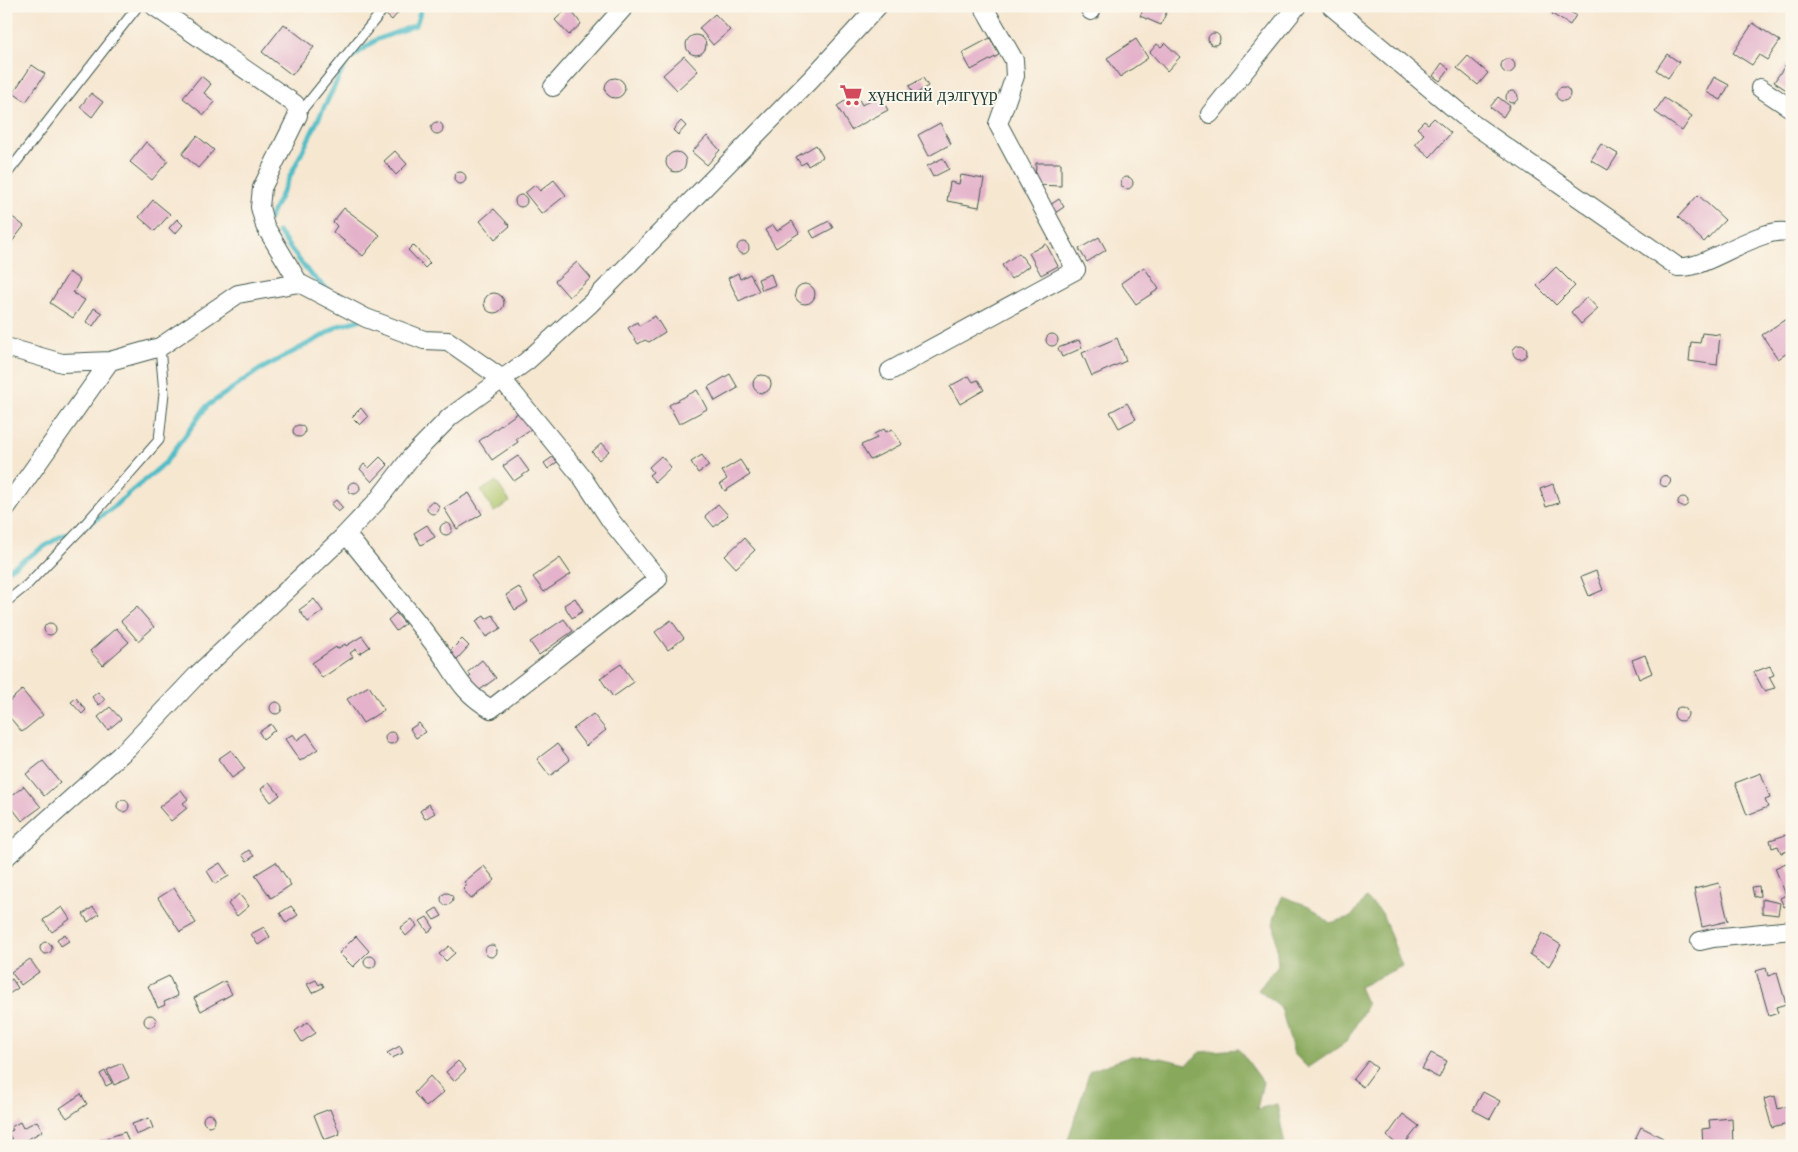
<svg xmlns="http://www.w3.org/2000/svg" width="1798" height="1152" font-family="'Libre Caslon Text',serif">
<rect width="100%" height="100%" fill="#fbf7ec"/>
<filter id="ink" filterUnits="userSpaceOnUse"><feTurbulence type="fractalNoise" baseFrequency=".02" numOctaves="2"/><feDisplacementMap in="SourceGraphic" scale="10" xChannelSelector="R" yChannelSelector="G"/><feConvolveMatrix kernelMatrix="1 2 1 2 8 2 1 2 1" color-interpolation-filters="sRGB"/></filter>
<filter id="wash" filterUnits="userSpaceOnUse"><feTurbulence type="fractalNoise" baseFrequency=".0096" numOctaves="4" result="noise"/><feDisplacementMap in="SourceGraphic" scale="20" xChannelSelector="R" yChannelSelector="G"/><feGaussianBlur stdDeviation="1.12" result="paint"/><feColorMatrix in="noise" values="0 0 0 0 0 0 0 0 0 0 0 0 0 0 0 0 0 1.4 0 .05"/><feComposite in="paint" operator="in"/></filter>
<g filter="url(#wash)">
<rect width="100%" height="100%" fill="#f6e7d1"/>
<path fill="#abc368" stroke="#65804e" d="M496,481L510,502L494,512L481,491Z"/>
<path fill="#88a95c" stroke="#547348" d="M1282,896L1309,906L1330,923L1351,917L1366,898L1382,913L1402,966L1359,987L1367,1005L1346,1042L1308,1068L1294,1054L1281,1008L1258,990L1278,965L1274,919Z
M1239,1049L1263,1082L1257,1109L1277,1104L1285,1146H1066L1090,1071L1131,1056L1161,1058L1187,1064L1201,1052Z"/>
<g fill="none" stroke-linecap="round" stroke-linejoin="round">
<path stroke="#4fbcc6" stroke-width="5" d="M269,219L347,61L376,40L416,25L422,6
M278,232L309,273L328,290
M89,524L111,509L165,463L207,406L259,370L319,338L338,326L359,320
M6,571L61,536L75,532"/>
</g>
<g id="blocks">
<path fill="#e4b3cb" d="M391,6H398L401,9L392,20L385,14Z
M1145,6H1169L1161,25L1140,16Z
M1557,6L1576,15L1570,25L1552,14Z
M569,7L581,24L569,35L555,20Z
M715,14L730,30L713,45L699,28Z
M1753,23L1780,41L1767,60L1759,55L1752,65L1733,53Z
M284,24L314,47L292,75L262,52Z
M1208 39a6 6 0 1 1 12 0a6 6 0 1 1-12 0Z
M686 45a10 10 0 1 1 20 0a10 10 0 1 1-20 0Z
M990,38L999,55L971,70L962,53Z
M1136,39L1148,58L1120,77L1107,58Z
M1165,43L1180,57L1167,71L1150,52L1157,44L1161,47Z
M1667,54L1679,62L1668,78L1656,70Z
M684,56L698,71L677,90L663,75Z
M1468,56L1488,73L1478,85L1457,68Z
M1501 66a7 7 0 1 1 14 0a7 7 0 1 1-14 0Z
M1442,63L1449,69L1440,81L1433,76Z
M1786,64L1792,67L1788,76L1792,79V85L1788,91L1774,82Z
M32,65L45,74L26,102L13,93Z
M201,76L211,84L204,93L215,102L204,115L183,98Z
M1714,77L1729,85L1721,100L1706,92Z
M605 88a10 10 0 1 1 20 0a10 10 0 1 1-20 0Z
M923,78L928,86L914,95L909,86Z
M1556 94a7 7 0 1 1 14 0a7 7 0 1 1-14 0Z
M1506 97a6 6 0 1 1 12 0a6 6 0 1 1-12 0Z
M91,93L103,102L92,117L80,107Z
M856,94L862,105L879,95L888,110L851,130L837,106Z
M1498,97L1510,106L1503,117L1490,107Z
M1664,98L1692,116L1682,131L1655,112Z
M1434,118L1451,133L1430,157L1415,144L1424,134L1417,128L1424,121L1428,124Z
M681,121L686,126L678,135L673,130Z
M431 128a6 6 0 1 1 12 0a6 6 0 1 1-12 0Z
M940,123L951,144L929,156L918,135Z
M197,136L214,150L198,168L182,154Z
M707,136L720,150L707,165L692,152Z
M146,142L168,161L152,180L130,162Z
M1601,144L1618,154L1608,170L1591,160Z
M816,145L823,157L808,166L806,162L801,165L796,157Z
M395,151L407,164L396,175L384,161Z
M666 162a10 10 0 1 1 20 0a10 10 0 1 1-20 0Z
M943,158L949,169L933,177L927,166Z
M1036,163H1061V186L1035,185Z
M454 178a6 6 0 1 1 12 0a6 6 0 1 1-12 0Z
M961,175L984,179L979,207L947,201L950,182L959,184Z
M1121 183a6 6 0 1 1 12 0a6 6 0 1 1-12 0Z
M554,180L566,195L542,214L525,193L535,185L540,191Z
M1698,195L1725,220L1704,242L1678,217Z
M515 201a6 6 0 1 1 12 0a6 6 0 1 1-12 0Z
M1059,199L1064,207L1055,213L1050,205Z
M153,200L170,214L155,231L139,217Z
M344,208L380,235L363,256L333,232L337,226L333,222Z
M494,209L510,226L495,239L480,221Z
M6,212L24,226L11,243L6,239Z
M177,219L183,225L175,234L169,228Z
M792,221L799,233L776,248L765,230L773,225L777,231Z
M829,221L833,228L814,238L810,231Z
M1099,237L1106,250L1087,262L1079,249Z
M737 248a6 6 0 1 1 12 0a6 6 0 1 1-12 0Z
M1046,244L1058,266L1041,275L1029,253Z
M413,245L430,263L425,268L408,250Z
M1019,253L1029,266L1011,279L1002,265Z
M577,262L591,278L569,297L555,281Z
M1144,267L1159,289L1136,304L1121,283Z
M1556,267L1575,286L1556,305L1537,286Z
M69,272L80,280L73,293L85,300L73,318L50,303Z
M738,273L740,279L750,274L759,291L739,301L728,278Z
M771,274L775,285L762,290L758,279Z
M795 294a10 10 0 1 1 20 0a10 10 0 1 1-20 0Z
M484 303a10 10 0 1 1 20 0a10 10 0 1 1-20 0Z
M1587,297L1598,309L1581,324L1571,312Z
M94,308L102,313L93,326L86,322Z
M1792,315V350L1778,359L1762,335Z
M655,316L665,332L649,342L645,340L638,344L628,328L637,322L639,326Z
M1702,333L1720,335L1717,365L1689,361L1691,342L1700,343Z
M1046 340a6 6 0 1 1 12 0a6 6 0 1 1-12 0Z
M1117,338L1126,361L1092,376L1082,353Z
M1079,340L1082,348L1062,357L1058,348Z
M1513 352a7 7 0 1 1 14 0a7 7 0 1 1-14 0Z
M730,374L738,388L715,401L708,387Z
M753 384a9 9 0 1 1 18 0a9 9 0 1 1-18 0Z
M969,376L973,382L978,380L984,390L960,404L950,386Z
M697,390L707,409L679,424L669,405Z
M1127,403L1136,419L1119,428L1110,412Z
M361,408L368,417L360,425L352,417Z
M519,412L531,429L516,439L518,442L492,460L479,441Z
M293 431a6 6 0 1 1 12 0a6 6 0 1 1-12 0Z
M884,429L886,432L892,429L902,444L870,460L861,445L877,438L874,434Z
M602,443L609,451L599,460L592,452Z
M557,454L561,459L548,469L544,463Z
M702,455L709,466L698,473L691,462Z
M518,456L529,471L514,481L503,466Z
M661,456L671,467L655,482L649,475L653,472L649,467Z
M380,457L388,465L372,482L360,469L364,464L369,468Z
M740,460L750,475L725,491L720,484L727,479L722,471Z
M1659.5 481a5.5 5.5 0 1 1 11 0a5.5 5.5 0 1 1-11 0Z
M348 488a6 6 0 1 1 12 0a6 6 0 1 1-12 0Z
M1553,484L1559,503L1546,507L1540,489Z
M469,493L482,514L457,529L444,508Z
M1678 502a5 5 0 1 1 10 0a5 5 0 1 1-10 0Z
M336,500L343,508L338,512L331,504Z
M427 508a6 6 0 1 1 12 0a6 6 0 1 1-12 0Z
M718,504L728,515L714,527L705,516Z
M440 529a6 6 0 1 1 12 0a6 6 0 1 1-12 0Z
M427,525L435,537L421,545L414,533Z
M744,538L755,550L736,568L725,556Z
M560,558L571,574L544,592L533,577Z
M1596,571L1603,590L1589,596L1581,577Z
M519,587L528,602L515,610L506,595Z
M575,598L583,611L572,618L564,605Z
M314,599L323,611L308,622L299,610Z
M137,607L154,627L138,641L121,621Z
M396,613L405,624L396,631L388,620Z
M493,615L501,628L486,637L476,621L484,616L486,619Z
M564,619L573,631L539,655L530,642Z
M671,620L684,638L668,650L655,632Z
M44 629a6 6 0 1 1 12 0a6 6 0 1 1-12 0Z
M116,628L129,642L103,665L90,651Z
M362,636L370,647L359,654L356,649L350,653L353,657L322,678L312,663L336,647L337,649L345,644L346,646Z
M462,639L469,646L457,659L449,652Z
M1645,655L1652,673L1639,679L1632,660Z
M482,660L496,678L473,695L463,682L471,676L468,672Z
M621,664L634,682L613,697L600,678Z
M1770,666L1774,675L1769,677L1775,688L1764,691L1754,672Z
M369,686L384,710L363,723L347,699Z
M22,690L43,715L22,732L6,713V704Z
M98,692L105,700L99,705L92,697Z
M76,698L86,710L82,714L71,702Z
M270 708a6 6 0 1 1 12 0a6 6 0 1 1-12 0Z
M110,707L121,719L108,730L98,717Z
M1674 714a7 7 0 1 1 14 0a7 7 0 1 1-14 0Z
M593,714L606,730L586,746L573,729Z
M419,723L426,732L416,738L410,729Z
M271,724L275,730L263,739L259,732Z
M385 738a6 6 0 1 1 12 0a6 6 0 1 1-12 0Z
M307,733L318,749L300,761L285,739L293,734L297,740Z
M557,744L570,760L550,776L537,759Z
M231,750L245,769L232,778L218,759Z
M43,761L60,782L44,796L26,774Z
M1761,773L1770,798L1765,800L1768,807L1747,815L1735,783Z
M269,782L280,795L271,802L261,789Z
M24,786L41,807L22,821L6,800Z
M181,790L188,799L183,803L187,808L171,821L159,807Z
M117 806a6 6 0 1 1 12 0a6 6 0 1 1-12 0Z
M429,804L435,813L425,819L420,811Z
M1789,834L1792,850L1781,853L1778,846L1772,848L1770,840Z
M249,850L254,856L247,861L242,855Z
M276,862L291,885L271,898L255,875Z
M220,863L229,876L215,884L207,871Z
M1786,863L1792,876V903L1784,907L1780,898L1786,895L1775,868Z
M484,866L495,880L471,899L463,889L467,885L464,882Z
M1719,883L1728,921L1702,927L1694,889Z
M1759,886L1760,896L1754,897L1752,887Z
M174,888L196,923L180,932L158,898Z
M441 899a6 6 0 1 1 12 0a6 6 0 1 1-12 0Z
M239,894L249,906L237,916L228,904Z
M1762,899L1780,903L1778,915L1762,913Z
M291,906L298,915L286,923L280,913Z
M62,907L70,919L52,932L43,920Z
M93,907L99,914L88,922L83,914Z
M437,908L442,916L434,920L429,913Z
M427,917L434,928L428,932L420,921Z
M412,919L417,926L406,936L400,928Z
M264,927L270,937L258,945L251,934Z
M1542,933L1561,945L1549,966L1530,955Z
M65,934L69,941L61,946L57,939Z
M356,936L369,951L353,967L339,953Z
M40 948a6 6 0 1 1 12 0a6 6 0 1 1-12 0Z
M485 951a6 6 0 1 1 12 0a6 6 0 1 1-12 0Z
M449,946L455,953L446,961L439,954Z
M364 962a6 6 0 1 1 12 0a6 6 0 1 1-12 0Z
M30,959L39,972L21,985L11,972Z
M1766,968L1768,976L1777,973L1786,1004L1776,1007L1778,1013L1769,1016L1756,971Z
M169,976L178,996L164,1002L165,1005L158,1008L148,986Z
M12,979L18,988L6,996V983Z
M316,980L319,985L322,983L324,987L312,993L307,984Z
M225,981L232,994L201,1011L194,998Z
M144 1021a6 6 0 1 1 12 0a6 6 0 1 1-12 0Z
M308,1022L316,1033L302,1042L295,1031Z
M400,1046L403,1053L392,1058L387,1053Z
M1431,1053L1447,1061L1439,1078L1422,1069Z
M458,1061L466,1070L454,1081L446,1072Z
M1368,1061L1377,1068L1363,1087L1353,1080Z
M122,1063L129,1078L114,1085L107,1070Z
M105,1071L112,1083L106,1086L100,1074Z
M430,1076L444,1092L426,1107L414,1093Z
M1483,1092L1500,1101L1490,1119L1473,1110Z
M81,1094L87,1104L67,1118L60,1108Z
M1775,1096L1778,1109L1792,1105V1123L1772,1128L1764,1099Z
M330,1109L340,1134L324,1140L314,1115Z
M1403,1114L1419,1126L1403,1146H1399L1387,1136Z
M203 1120a6 6 0 1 1 12 0a6 6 0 1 1-12 0Z
M149,1118L153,1128L136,1135L132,1124Z
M1732,1118L1733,1146H1703L1702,1129L1710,1128L1709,1120Z
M37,1121L43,1131L15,1146L8,1132L13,1130L11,1127L20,1122L23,1128Z
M1641,1127L1663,1138L1659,1146H1643L1634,1141Z
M125,1132L129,1143L119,1146H102L100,1140Z"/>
</g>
</g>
<g filter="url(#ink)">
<use href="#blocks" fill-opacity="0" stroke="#3f564c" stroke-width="1"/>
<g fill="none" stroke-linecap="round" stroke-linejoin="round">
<defs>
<path id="service" d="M298,115L386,6
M6,175L138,6
M6,602L27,585L79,531L159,440L164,393L160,347"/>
<path id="minor" d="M154,6L295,104L298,115L262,188L260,207L265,226L299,283L366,318L424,340L448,341L501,378L582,477L611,521L658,579L491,709C460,691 457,675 437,648C408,609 376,572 346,534
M1088,6L1091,11
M1331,6L1473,124L1678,267C1683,267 1689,267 1694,265C1717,260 1771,222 1792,234
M553,87L625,6
M1760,88L1792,109
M1210,114L1297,6
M6,347L62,363L110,361L160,347L238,294L299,283
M890,371L1076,270L998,124L1015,76L1014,60L983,6
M6,508L110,361
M6,857L128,748L198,674L342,538L377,501L411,457L450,417L527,361L590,304L811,79L878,6
M1700,941L1713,938L1792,930"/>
</defs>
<use href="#service" stroke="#3f564c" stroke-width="11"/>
<use href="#minor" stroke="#3f564c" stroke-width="20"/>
<use href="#service" stroke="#fff" stroke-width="9"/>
<use href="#minor" stroke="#fff" stroke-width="18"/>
</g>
</g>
<defs>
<symbol id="supermarket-bare" viewBox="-9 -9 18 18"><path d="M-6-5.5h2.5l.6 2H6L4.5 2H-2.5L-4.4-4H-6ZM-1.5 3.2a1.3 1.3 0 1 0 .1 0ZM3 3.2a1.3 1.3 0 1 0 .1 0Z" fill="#d1495b" stroke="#fbf7ec" stroke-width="2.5" paint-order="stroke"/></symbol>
</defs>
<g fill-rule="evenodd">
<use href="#supermarket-bare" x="835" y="79" width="32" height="32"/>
</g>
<g text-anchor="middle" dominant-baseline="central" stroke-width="4" stroke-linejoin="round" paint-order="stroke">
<g font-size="18" fill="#1f3d34" stroke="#fbf7ec" text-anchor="start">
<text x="868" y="95">хүнсний дэлгүүр</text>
</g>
</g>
<rect width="1798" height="1152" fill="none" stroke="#fbf7ec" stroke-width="25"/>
</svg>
